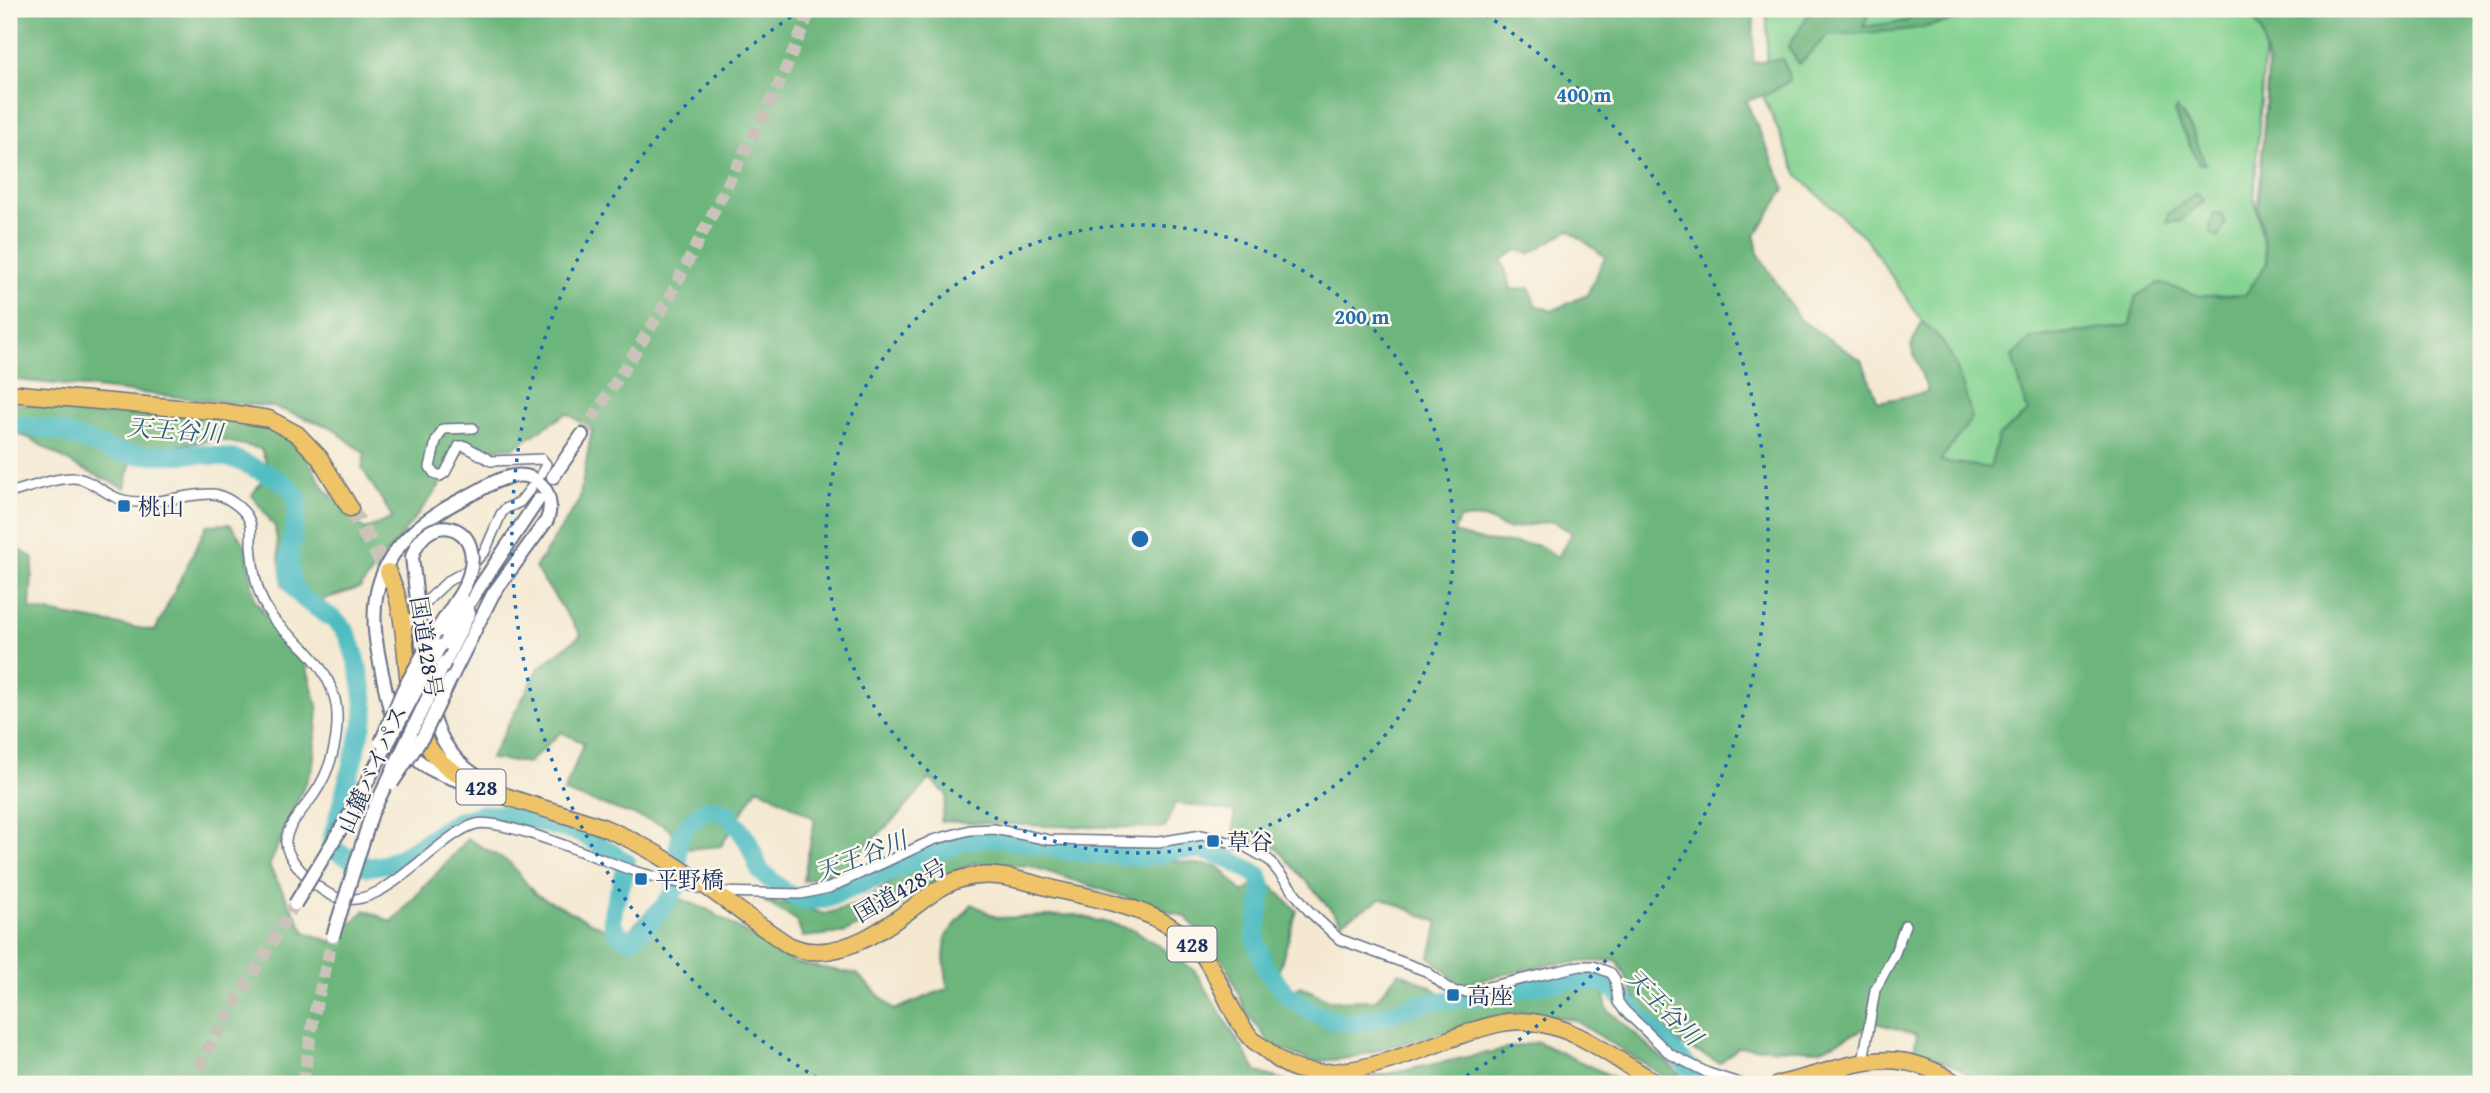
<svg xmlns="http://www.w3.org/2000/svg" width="2490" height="1093" font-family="'Gentium Book Plus','Noto Serif JP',serif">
<rect width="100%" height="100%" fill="#fbf7ec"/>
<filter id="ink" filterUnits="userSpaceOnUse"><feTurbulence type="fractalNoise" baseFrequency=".0143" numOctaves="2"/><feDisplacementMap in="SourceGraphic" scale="14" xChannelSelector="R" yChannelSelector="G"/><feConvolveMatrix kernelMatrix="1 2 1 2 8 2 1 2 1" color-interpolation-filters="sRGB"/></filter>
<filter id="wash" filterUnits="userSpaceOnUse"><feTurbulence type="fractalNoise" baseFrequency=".00686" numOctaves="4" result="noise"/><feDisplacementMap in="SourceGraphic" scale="28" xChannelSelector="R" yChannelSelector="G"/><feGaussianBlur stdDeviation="1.57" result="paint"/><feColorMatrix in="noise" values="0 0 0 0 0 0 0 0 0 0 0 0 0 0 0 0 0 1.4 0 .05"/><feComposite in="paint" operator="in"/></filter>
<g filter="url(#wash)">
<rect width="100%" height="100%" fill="#f4e8d0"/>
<path fill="#85d392" stroke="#508178" stroke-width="2" d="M1767,9H2250L2264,25V59L2254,196L2269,272L2248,306L2132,347L2046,406L1991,483L1925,472L1936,342L1867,240L1798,176L1761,91L1767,55Z"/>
<path fill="#6cb57c" stroke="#44726d" stroke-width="2" fill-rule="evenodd" d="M9,9H1754L1753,63L1783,59L1790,80L1770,93L1746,101L1785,189L1755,236L1758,253L1799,319L1862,361L1878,402L1928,392L1911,346L1922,322C1954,344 1962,382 1972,418L1940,461L1990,468L1998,437L2028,412L2012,356L2032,338L2130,325L2136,296L2159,283L2201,296L2245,295L2267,263L2258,209L2268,68L2262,32L2247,9H2288L2298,19L2320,9H2481V1084H1976L1960,1068L1914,1050L1917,1034L1876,1023L1820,1050L1738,1047L1720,1063L1678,1043L1640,1006L1617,960L1549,964L1460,985L1430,957L1438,922L1382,898L1342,922L1277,848L1234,832V811L1175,803L1165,828L1047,826L941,821L947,795L930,779L900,813L842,871L803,881L815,819L758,787L721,846L689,849L664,825L564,792L584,743L561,732L528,763L490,759L539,668L581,635L535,568L579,501L592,430L567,413L515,447L462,452L433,495L360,588L312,603L283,586L275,527L252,495L269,470L261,449L217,439L133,453L125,488L76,466L29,438L9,431V403L238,419L277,432L302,450L324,488L364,530L393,518L362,468L365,454L331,427L273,407L9,379ZM1569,230L1605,257L1587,295L1552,311L1535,305L1530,288L1512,290L1502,260L1517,250L1529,254ZM1485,518L1507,529L1553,521L1572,533L1558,557L1538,545L1482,541L1454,533L1459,519Z
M1812,9H1871L1863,27L1907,21L1916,9L1939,15L1964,17C1922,32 1873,32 1828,35L1799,64L1788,47Z
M2177,108L2192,130L2205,164H2199L2174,112Z
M2197,193L2204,201L2180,221L2167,223L2168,214Z
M2214,213L2221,214L2226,224L2218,237L2212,234L2210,226Z
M230,524L246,546L255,601L305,661L318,709L313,766L269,866L305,932L332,942L365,910L392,922L468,839L510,863L535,894L622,938L665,893L708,910L795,963L857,974L894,1010L948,988L944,958L946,936L972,904L998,918L1076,915L1135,930L1194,970L1257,1072L1297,1084H9V543L33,558L30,609L155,631L207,525Z
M982,834L1054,852L1166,860L1219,867L1243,893L1263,877L1297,911L1278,973L1284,999L1300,986L1331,1001L1376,1000L1399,972L1427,985L1455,1002L1581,978L1603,989L1607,1009L1681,1075L1667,1078L1574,1020L1522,1011L1349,1058L1312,1062L1271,1044L1247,1013L1225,963L1186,917L1030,866L974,863L936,881L886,913L843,933L803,937L796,920L763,901L795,905L824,914L859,904L926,859Z
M1538,1042L1628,1084H1340Z"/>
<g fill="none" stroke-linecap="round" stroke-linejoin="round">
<path stroke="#4dbcc2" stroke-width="19" d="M9,423L54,430L119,453L139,455L201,454L235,459L274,477L288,486L298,498C298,524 285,553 291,579C296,604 332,611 345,631C356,649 365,694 365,715L331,843L337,852L368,867L386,864L403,856L456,822L482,814L508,815L581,833L626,862C625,867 625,873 623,879C617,901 598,931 632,940C644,930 676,895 679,881C681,875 678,865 678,859C676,834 688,819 710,808L728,814L748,841L760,871L786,893L805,901L826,899L967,840L993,837L1080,853L1147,857L1179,850H1201L1226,857L1258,875L1263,888L1255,939L1266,970L1287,994L1310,1011L1334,1021L1362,1023L1422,1003L1493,995L1543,984L1580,980L1604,982L1621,996L1648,1026L1706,1084"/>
</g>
</g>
<g filter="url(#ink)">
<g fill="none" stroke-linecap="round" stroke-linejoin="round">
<path stroke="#c9c3b9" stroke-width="12" stroke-dasharray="12 6" stroke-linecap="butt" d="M582,435L667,302L778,87L811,9
M190,1084L211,1043L295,904
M303,1084L314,1015L333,936"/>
<path stroke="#c9c3b9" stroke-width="16" stroke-dasharray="16 8" stroke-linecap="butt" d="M350,508L388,572"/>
<defs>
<path id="minor" d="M473,428L443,429L436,441L430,467L434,473L440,476L445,473L459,446H465L491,461L542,459L546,464L542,473
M9,493C29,488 53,478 73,478C91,478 106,496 123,500C153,507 181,494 211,494C224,494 245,508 250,522C252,528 251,537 251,544C253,570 256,595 272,617C282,631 296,639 307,651C323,668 337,692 337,715C338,742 330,771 315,793C306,807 288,823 286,840C284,858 314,886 329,894C378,922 433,836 476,824C501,817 603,861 634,871C657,878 680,883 703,889
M404,628L430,598L448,581L466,571L485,551L501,514L505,509L520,502L531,488
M717,892L801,894L829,888L933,840L970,830L994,829L1049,840L1158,842L1202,835L1244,846L1269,860L1309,911L1339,939L1426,971L1446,987L1456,992H1466L1580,966H1593L1611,973L1615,979L1618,1002L1624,1010L1670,1054L1708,1073L1742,1084
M1863,1062L1875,990L1895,953L1905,925"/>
<path id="tertiary" d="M553,477L582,435
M435,633L461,593
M421,635C428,691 427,749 482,779
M440,646L538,500
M445,662L469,613
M450,680L493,594L547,520C556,497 541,472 514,476C498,478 484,488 470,495C426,517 385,545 376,597C371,628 379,658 385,687C397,744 406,765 464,782"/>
<path id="trunk" d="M9,393L224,412L269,419L297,434L319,457L350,508
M388,572C391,580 395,588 397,596C411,645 401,702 428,746C456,794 557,808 607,829C674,856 730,907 790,946C797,948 804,951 810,951C847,955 884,929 911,909C926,898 942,884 961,879C972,876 985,875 997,876C1017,878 1036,884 1054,889C1106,901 1166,909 1202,954C1222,980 1230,1016 1253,1040C1258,1045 1265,1048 1270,1053C1278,1060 1286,1066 1297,1069C1339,1082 1409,1055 1450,1039C1476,1030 1504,1018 1532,1022C1585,1029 1615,1062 1660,1084
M1779,1084C1848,1069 1891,1039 1957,1084"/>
</defs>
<use href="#minor" stroke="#677086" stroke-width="12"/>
<use href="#tertiary" stroke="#677086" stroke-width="16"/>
<use href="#trunk" stroke="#677086" stroke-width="19"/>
<use href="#minor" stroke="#fff" stroke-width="9"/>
<use href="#tertiary" stroke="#fff" stroke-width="12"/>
<use href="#trunk" stroke="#efc469" stroke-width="16"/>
<defs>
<path id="tertiary-bridge" d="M421,635L412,557C429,502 498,529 461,593
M381,742L403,690L435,633
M392,783L424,735L450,680
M295,904L351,812L440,646
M333,936L372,813L445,662"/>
</defs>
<use href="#tertiary-bridge" stroke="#677086" stroke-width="16" stroke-linecap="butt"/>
<use href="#tertiary-bridge" stroke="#fff" stroke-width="12"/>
</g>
</g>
<g fill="none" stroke="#1f6fb2" stroke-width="3.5" stroke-dasharray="3.5 7">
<circle cx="1140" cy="539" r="314"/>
<path d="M826 1083A628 628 0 0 1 803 9M1477 9A628 628 0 0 1 1454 1083"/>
</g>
<g fill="#1f6fb2" stroke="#fbf7ec" stroke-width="2.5">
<rect x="117" y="499" width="14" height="14" rx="3.5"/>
<rect x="1206" y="834" width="14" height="14" rx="3.5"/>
<rect x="634" y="872" width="14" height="14" rx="3.5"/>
<rect x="1446" y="988" width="14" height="14" rx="3.5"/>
</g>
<g text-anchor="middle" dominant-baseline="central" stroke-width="5" stroke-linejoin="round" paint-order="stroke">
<g fill="#fbf7ec" stroke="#5e6b89" stroke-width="2">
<rect x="456.5" y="769.5" width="49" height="35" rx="5"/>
<rect x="1167.5" y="926.5" width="49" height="35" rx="5"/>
</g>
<g font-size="21" font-weight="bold" fill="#1b2f5e">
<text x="481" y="787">428</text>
<text x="1192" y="944">428</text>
</g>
<g font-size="23" fill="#1b2f5e" stroke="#fbf7ec" text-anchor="start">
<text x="138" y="506">桃山</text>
<text x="1227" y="841">草谷</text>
<text x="655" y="879">平野橋</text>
<text x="1467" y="995">高座</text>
</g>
<g font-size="23" fill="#1b2f5e" stroke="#fbf7ec">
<text transform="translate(427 647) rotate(81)">国道428号</text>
<text transform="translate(372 769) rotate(-66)">山麓バイパス</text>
<text transform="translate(900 890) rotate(-30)">国道428号</text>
</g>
<g font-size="24" font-style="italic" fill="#2a597c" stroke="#fbf7ec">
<text transform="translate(175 430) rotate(4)">天王谷川</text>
<text transform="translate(861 856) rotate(-21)">天王谷川</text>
<text transform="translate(1664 1007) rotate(45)">天王谷川</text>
</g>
</g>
<circle cx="1140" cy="539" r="10" fill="#1f6fb2" stroke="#fbf7ec" stroke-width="3.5"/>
<g font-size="21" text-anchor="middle" font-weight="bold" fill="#1f6fb2" stroke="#fbf7ec" stroke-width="5" stroke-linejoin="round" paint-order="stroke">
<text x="1584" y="102">400 m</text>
<text x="1362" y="324">200 m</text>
</g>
<rect width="2490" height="1093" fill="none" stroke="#fbf7ec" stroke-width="35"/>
</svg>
